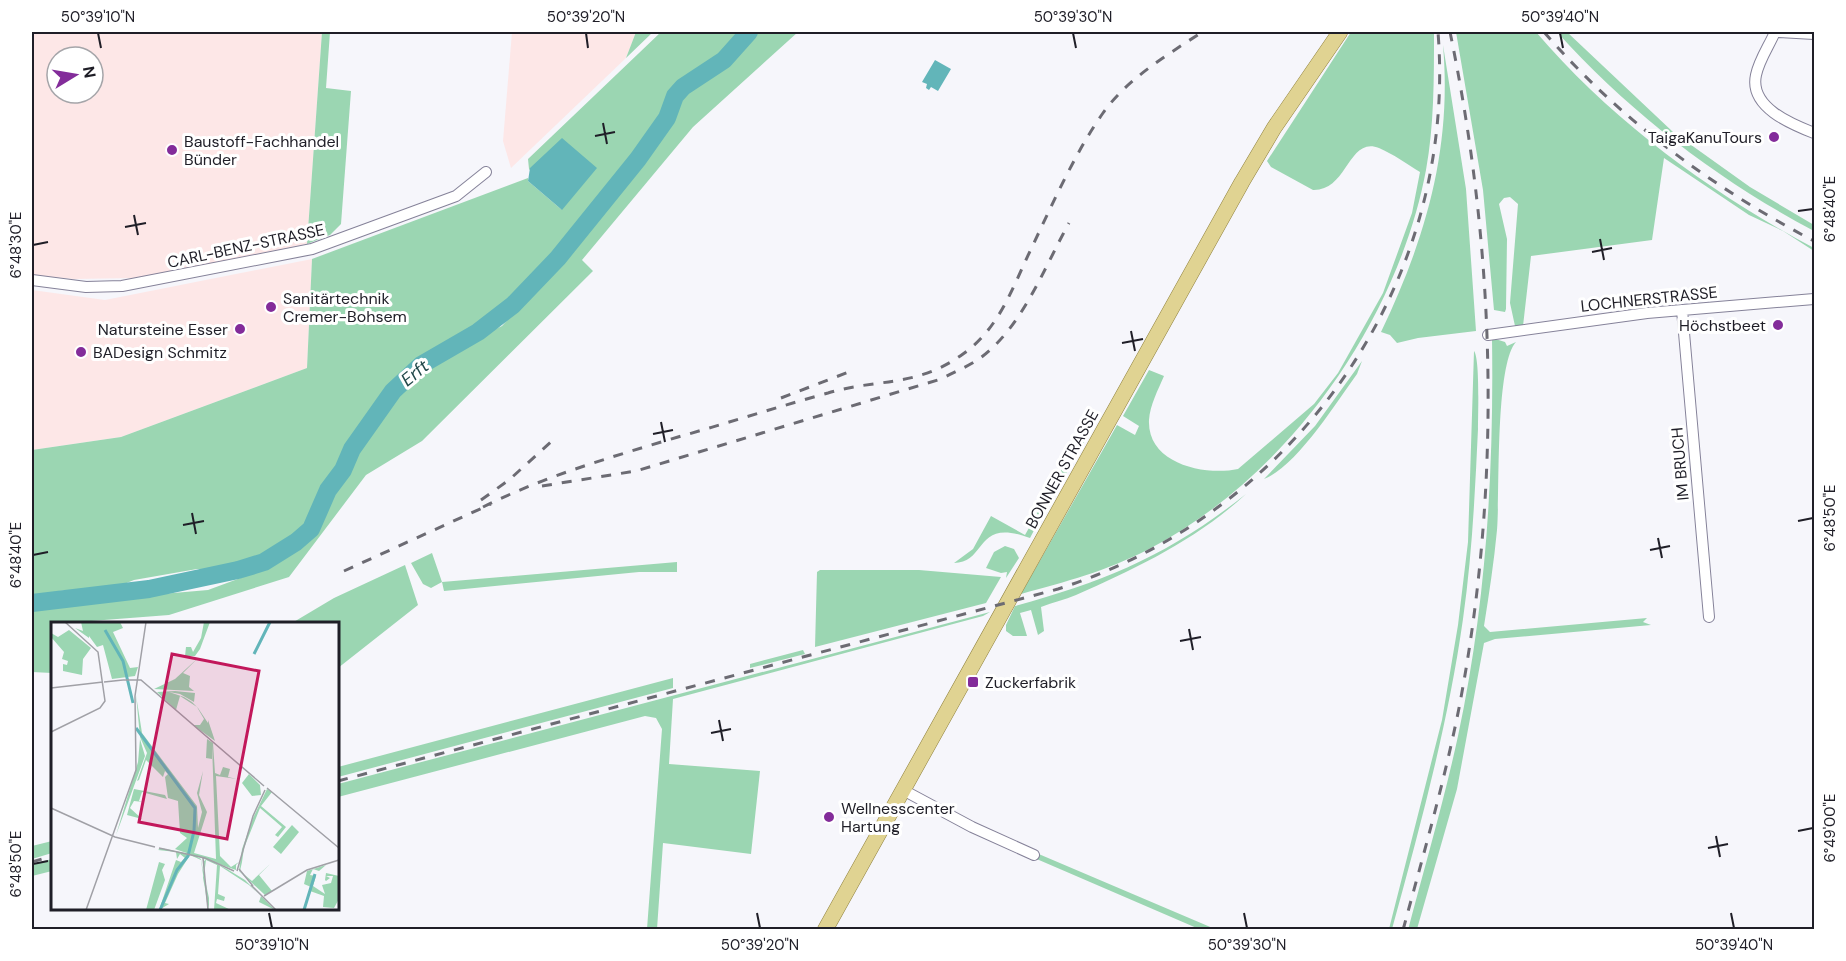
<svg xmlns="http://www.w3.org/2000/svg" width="1846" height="961" font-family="'DM Sans',sans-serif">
<rect width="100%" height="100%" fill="#f6f6fb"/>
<path fill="#fde7e7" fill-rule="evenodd" d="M32,32H322L307,244L136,278L74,279L32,275ZM57,57H93V93H57Z
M512,32H636L626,58L511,168L503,141Z
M312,259L307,368L121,437L32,450V290L105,300Z"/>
<path fill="#9bd6b2" d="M322,32H330L326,88L351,91L341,224L330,235L307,244Z
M636,32H653L626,58Z
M661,32H743L713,62L684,81L670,95L661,114L633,158L550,258L528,280L509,307L437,348L410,368L392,387L349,445L307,528L293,540L270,555L233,569H197L134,580L119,586L59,591L32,598V450L121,437L307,368L312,259L528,178V181L562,210L529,169L528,159Z
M756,32H798L693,127L582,260L593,271L422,441L366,475L289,577L169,615L52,624V673L32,672V608C45,601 56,602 70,602L208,590L254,573L299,546L320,525L333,490L349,470L361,440L395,393L417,371L448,352L502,326L556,267L618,186L642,161L691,87L723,68Z
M1351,32H1434V34C1434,79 1434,126 1426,170C1397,324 1286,478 1149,549C1104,572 1068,581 1021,594L1117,425L1135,435L1139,426L1123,416L1149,370L1164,376C1158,390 1150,405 1149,420C1147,464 1205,476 1238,469L1314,404L1338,373L1383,293L1412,213L1420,172C1407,164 1393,154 1379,148C1348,136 1348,191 1313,190L1271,167L1267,161Z
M1456,32H1536C1613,122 1711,193 1814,248V251L1783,231L1749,215L1664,158L1652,240L1531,256L1523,326H1515L1510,303L1518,204L1510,197L1504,198L1499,204L1507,239L1506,309L1505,312L1494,310L1483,190Z
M1557,32H1567L1673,132L1750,187L1814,225V231C1718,180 1630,113 1557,32Z
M1443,45L1466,189L1476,331L1418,338L1397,343L1390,335L1381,332C1426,238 1452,149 1443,45Z
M1492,338L1505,342L1507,346L1516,342C1495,365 1500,493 1497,530C1494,562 1489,594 1484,626L1490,632L1647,618L1643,622L1651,625L1495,639L1484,643L1457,789L1417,929L1408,930C1425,865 1444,801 1458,736C1486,605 1494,472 1492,338Z
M1474,351C1480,359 1478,413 1478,429C1475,493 1472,556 1463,619C1448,725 1420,827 1392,929H1389L1442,720L1458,625L1468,542Z
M1362,361L1357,374C1336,403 1296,467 1264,479L1315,426Z
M1089,420L1093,426L1043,515L1040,514L1038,518L1040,519L1030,538C974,517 988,562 954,563L973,549L991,516L1025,535Z
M1246,494C1196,540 1137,568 1076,595C1065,600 1053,602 1041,607L1044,631L1038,635L1031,610L1020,613L1027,636H1013L1006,631V625L1015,606C1106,581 1169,555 1246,494Z
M1005,546L1014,549L1019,558L1006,578L1007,572L1001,573L986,568L994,552Z
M432,553L442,582L677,562V572H639L444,591L442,582L431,588L423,584L411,563Z
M405,565L418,605L338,668V624L292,623L334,598Z
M820,570H919L1001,577L986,603L815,647L817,572Z
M990,612L983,616L673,699L669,764L760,771L751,854L663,843L657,929H647L662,729L656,718L645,716L338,797V784Z
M803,650L805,654L750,668V664Z
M673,678V688L338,777V767Z
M52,841V853L32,859V846Z
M1034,852L1215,929H1199L1032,857Z
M52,859V871L32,876V864Z"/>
<path fill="#62b5b9" d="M935,60L951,69L938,91L931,87L929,90L926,88L927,84L922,82Z
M562,138L597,168L562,210L528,181L530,168Z"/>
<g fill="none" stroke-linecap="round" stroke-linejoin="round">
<path stroke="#62b5b9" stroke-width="18" d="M32,603L149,589L238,570L264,562L296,542L311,529L328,490L343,470L352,449L393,391L421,365L478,332L513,305L558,258L638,159L667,118L675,96L683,87L724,60L749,32"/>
<defs>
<path id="minor" d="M1775,32C1769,46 1759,60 1756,75C1749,107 1791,124 1814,133
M1779,32L1814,34
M32,280L86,287L122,286L312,249L456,196L486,172
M1682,310L1709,617
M1488,335L1647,313L1814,299
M903,790L972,827L1034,855"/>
<path id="primary" d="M825,930L1242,182L1274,128L1340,32"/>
</defs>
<use href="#minor" stroke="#858299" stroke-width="12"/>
<use href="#primary" stroke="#8f813d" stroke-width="16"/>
<use href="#minor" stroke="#fff" stroke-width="10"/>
<use href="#primary" stroke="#e0d392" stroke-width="15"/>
<path stroke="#6c6b73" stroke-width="3" stroke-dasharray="10 10" stroke-linecap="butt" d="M1544,32C1619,119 1713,188 1814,241
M781,398L854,370
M542,486L636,471L941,379C954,372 967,367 979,359C1022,328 1044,268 1069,223
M481,500L509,480L553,440
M483,507C545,476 611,457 678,437C728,423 777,407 828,393C878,378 916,388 963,354C1000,328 1013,286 1032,247C1052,205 1076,151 1103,113C1128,78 1166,56 1202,32
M344,571L491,504
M338,781L1058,589C1296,513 1458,283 1438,32
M32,862L52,856
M1403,930C1423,856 1444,783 1459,708C1502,484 1496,254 1450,32"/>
</g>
<path fill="none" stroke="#1f1e27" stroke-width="2" d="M98,33L101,48M586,33L588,48M1073,33L1076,48M1560,33L1563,48M603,123L607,144M595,136L615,132M1798,211L1813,209M134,215L138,235M125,227L146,223M1600,239L1604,260M33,245L48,242M1592,252L1612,248M1131,331L1135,351M1122,343L1143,339M661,422L665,442M653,434L673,430M192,513L196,534M1798,521L1813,518M183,525L204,521M1658,538L1662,558M1650,550L1670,546M33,555L48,552M1189,629L1193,650M1180,641L1201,637M719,720L723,741M711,733L731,729M1798,831L1813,828M1716,836L1720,857M1708,848L1728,844M33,864L48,861M269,913L272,928M757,913L760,928M1244,913L1247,928M1731,913L1734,928"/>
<g fill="#832c9a" stroke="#fff" stroke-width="2">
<circle cx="1774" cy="137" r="6"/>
<circle cx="172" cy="150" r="6"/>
<circle cx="271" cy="307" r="6"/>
<circle cx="1778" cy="325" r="6"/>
<circle cx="240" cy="329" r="6"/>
<circle cx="81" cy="352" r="6"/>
<rect x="967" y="676" width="12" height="12" rx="3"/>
<circle cx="829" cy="817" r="6"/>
</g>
<g text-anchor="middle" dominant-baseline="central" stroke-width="6" stroke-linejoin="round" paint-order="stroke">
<g font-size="16" fill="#1f1e27" stroke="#fff" text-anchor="start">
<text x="1762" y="137" text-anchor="end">TaigaKanuTours</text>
<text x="184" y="141">Baustoff-Fachhandel<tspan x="184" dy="18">Bünder</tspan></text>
<text x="283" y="298">Sanitärtechnik<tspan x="283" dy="18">Cremer-Bohsem</tspan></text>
<text x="1766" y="325" text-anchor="end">Höchstbeet</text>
<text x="228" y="329" text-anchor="end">Natursteine Esser</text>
<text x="93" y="352">BADesign Schmitz</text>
<text x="985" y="682">Zuckerfabrik</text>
<text x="841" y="808">Wellnesscenter<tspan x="841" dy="18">Hartung</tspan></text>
</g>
<g font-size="16" fill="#1f1e27" stroke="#fff">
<text transform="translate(246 246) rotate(-12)">CARL-BENZ-STRASSE</text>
<text transform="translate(1649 299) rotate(-6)">LOCHNERSTRASSE</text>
<text transform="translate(1680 464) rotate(-95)">IM BRUCH</text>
<text transform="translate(1062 469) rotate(-61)">BONNER STRASSE</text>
</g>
<g font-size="18" font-style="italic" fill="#22494b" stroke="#fff">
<text transform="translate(415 373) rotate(-39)">Erft</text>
</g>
</g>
<g transform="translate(51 622)">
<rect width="288" height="288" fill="#f6f6fb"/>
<path d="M30,0H69L72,6L62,10L79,46L87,45L84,54L61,57L52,23L46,25L38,14V16L24,6L32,9ZM153,0H159L149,27L144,34H134L135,25H140L142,30L150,16ZM18,8L40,26L32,37L31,53L12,49V42L16,43L17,39L11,37L13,30L0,15V11L7,15ZM147,36L132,51L139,54L138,65L143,69L103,67L124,57ZM124,69L144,71L143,80L129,72L118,70L133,75L141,80L147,86L157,101V98L164,119L142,103H149L153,97L146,85L129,74L125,88L106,70ZM85,73L91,111L146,184L147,206L151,190L146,171L152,149L148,173L156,190L143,231L165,237L161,123V137L155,136L156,117L162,121L164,151L169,153L172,145L179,147L177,155L186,157L165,154L169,234L180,245L188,240L209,177L206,174L209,177L188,240L185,243V248L124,227L136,216L129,211L127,179L117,176L114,155L117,152L114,149L112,155L95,138L88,158L86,159L96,131L89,115ZM89,117L94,134L65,213L87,140ZM198,152L209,163L210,173L201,174L191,161ZM83,167L114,173L116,177L91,170L88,179L92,180L83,179L79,186L91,197L76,193ZM216,167L221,170L210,184L235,205L227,215L224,213L231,205L209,186L193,226L191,240L189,249L201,259L219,242L208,253L221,269L214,273L188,249L191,227L202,196ZM241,203L248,210L230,232L222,225ZM110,226L143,233L150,237L157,276V288L150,238L139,233L127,252L114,281L118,282L108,288L125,238L130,240L134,236L129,232L126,237L125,230L107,228ZM156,237L176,247L194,258L224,288L208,280L210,274L198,263L169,244L167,272L174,275L173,279L166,277L165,281L180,288H163L166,243L155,238L153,253L158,276V288L152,256L153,239ZM108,240L114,242L111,248L114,258L103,288H95ZM275,243L268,249L262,247L259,253L265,254L262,264L274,272L271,263L280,261L282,254H275L279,256L275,259L274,258L275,251L288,254V277L283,286L272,285L273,274L259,269L253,288L260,265L253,262L256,249Z" fill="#9bd6b2"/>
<path fill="none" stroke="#62b5b9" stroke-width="3" d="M54,8L72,39L82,81M203,32L219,0M85,106L144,186L143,209L137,234L126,248L109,288M253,288L264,252"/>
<path fill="none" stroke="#a0a0a6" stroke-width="1.5" d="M72,58H90L213,164M53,60L72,58M0,66L52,60M0,110L49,86L54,79L47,30L14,0M216,166L288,226M0,186L64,215L104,225M108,226L154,236L183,249M152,236L157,288M188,247L202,264M186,249L202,194L214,168M200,263L225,288M213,274L256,248L288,238M35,288L85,148L84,74L95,0"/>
<path fill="#c2185b" fill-opacity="0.15" stroke="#c2185b" stroke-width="3" d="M121,32L208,49L176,217L88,200Z"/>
<rect width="288" height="288" fill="none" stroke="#1f1e27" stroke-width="3"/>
</g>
<rect width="1846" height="961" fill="none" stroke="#ffffff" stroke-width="66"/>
<g transform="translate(75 75) rotate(79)"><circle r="28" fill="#ffffff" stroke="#a5a5a9" stroke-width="1.5"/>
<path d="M0-4.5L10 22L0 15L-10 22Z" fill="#832c9a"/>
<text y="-9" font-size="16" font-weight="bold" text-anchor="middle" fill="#1f1e27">N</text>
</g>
<rect x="33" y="33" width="1780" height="895" fill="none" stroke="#1f1e27" stroke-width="2"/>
<g font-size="15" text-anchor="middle" fill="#1f1e27">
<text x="98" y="22">50°39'10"N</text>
<text x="586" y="22">50°39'20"N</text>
<text x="1073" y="22">50°39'30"N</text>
<text x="1560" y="22">50°39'40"N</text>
<text transform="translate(1830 209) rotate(-90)" y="5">6°48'40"E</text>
<text transform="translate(16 245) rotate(-90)" y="5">6°48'30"E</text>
<text transform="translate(1830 518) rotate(-90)" y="5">6°48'50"E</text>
<text transform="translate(16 555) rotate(-90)" y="5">6°48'40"E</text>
<text transform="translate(1830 828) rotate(-90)" y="5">6°49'00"E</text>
<text transform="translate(16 864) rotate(-90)" y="5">6°48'50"E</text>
<text x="272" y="950">50°39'10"N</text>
<text x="760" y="950">50°39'20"N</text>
<text x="1247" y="950">50°39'30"N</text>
<text x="1734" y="950">50°39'40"N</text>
</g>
</svg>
